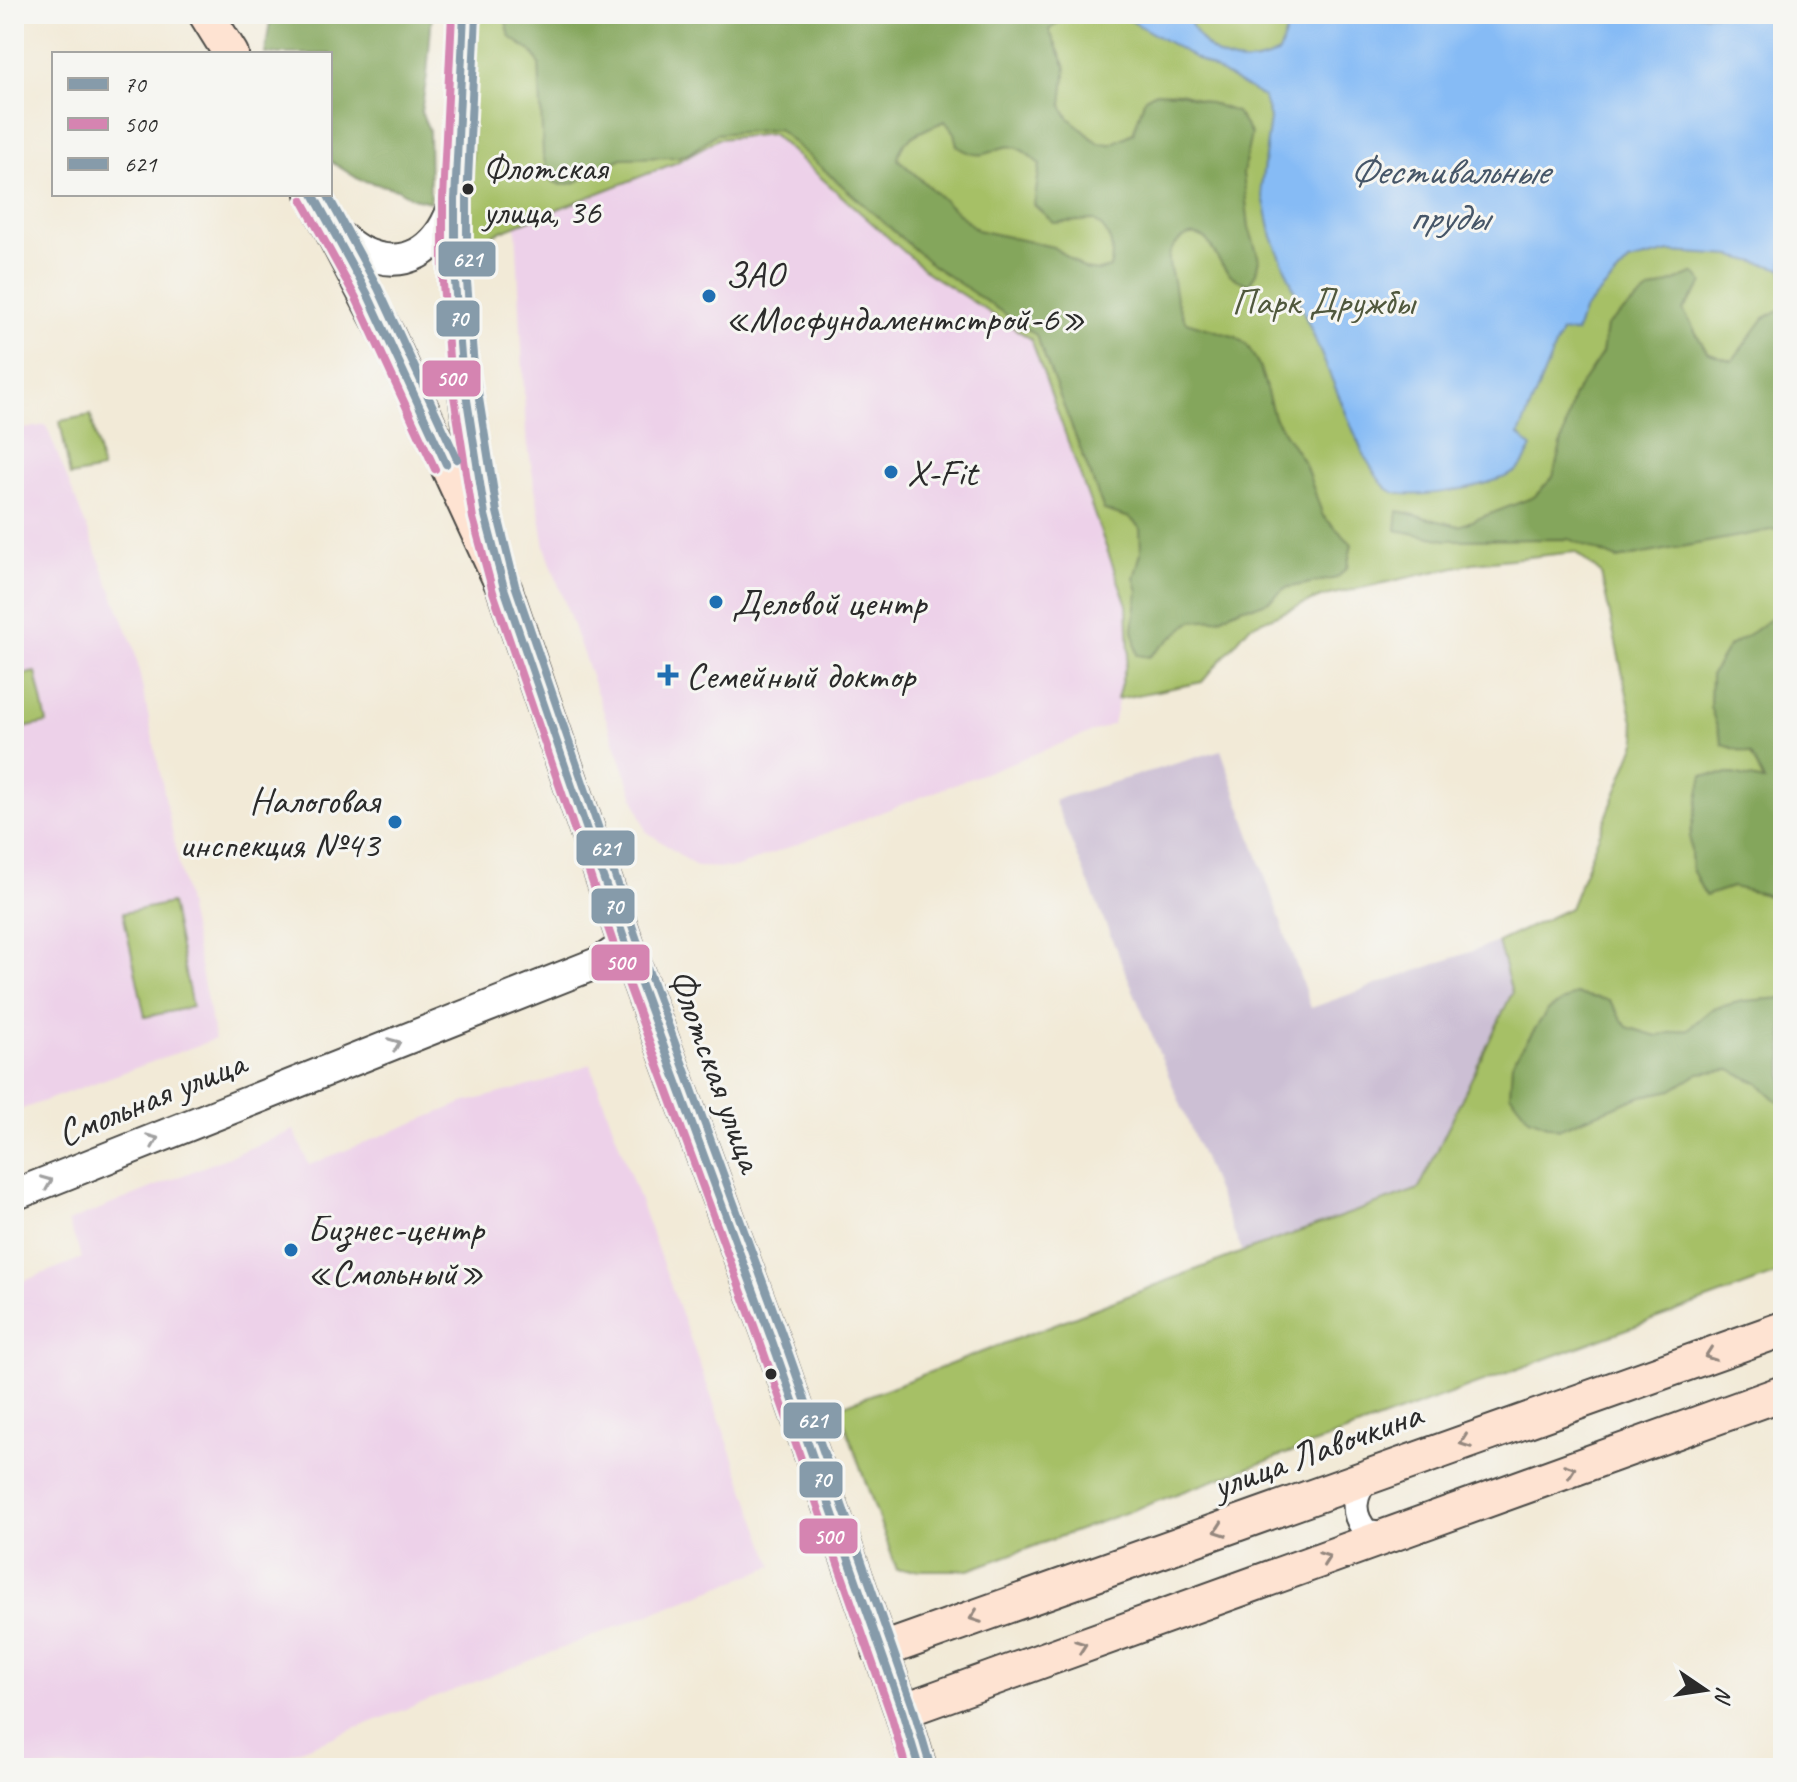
<svg xmlns="http://www.w3.org/2000/svg" width="1797" height="1782" font-family="Caveat,sans-serif">
<rect width="100%" height="100%" fill="#f6f6f2"/>
<filter id="ink" filterUnits="userSpaceOnUse"><feTurbulence type="fractalNoise" baseFrequency=".0125" numOctaves="2"/><feDisplacementMap in="SourceGraphic" scale="16" xChannelSelector="R" yChannelSelector="G"/><feConvolveMatrix kernelMatrix="1 2 1 2 8 2 1 2 1" color-interpolation-filters="sRGB"/></filter>
<filter id="wash" filterUnits="userSpaceOnUse"><feTurbulence type="fractalNoise" baseFrequency=".006" numOctaves="4" result="noise"/><feDisplacementMap in="SourceGraphic" scale="32" xChannelSelector="R" yChannelSelector="G"/><feGaussianBlur stdDeviation="1.8" result="paint"/><feColorMatrix in="noise" values="0 0 0 0 0 0 0 0 0 0 0 0 0 0 0 0 0 1.4 0 .05"/><feComposite in="paint" operator="in"/></filter>
<g filter="url(#wash)">
<rect width="100%" height="100%" fill="#f2ead7"/>
<path fill="#edd1e9" d="M772,134L928,273L1031,339L1127,605L1129,653L1113,724L735,868L697,867L646,831L545,547L526,434L516,225L675,163L718,139Z
M46,425L134,647L215,1039L14,1112V431Z
M590,1064L773,1566L254,1768H14V1285L82,1258L68,1222L294,1130L309,1165L463,1103L540,1083Z"/>
<path fill="#ccbfd4" d="M1221,750L1311,1008L1498,942L1512,992L1419,1189L1242,1252L1054,800Z"/>
<path fill="#a6c066" stroke="#687648" stroke-width="2" d="M474,14H1783V1272L969,1570H897L839,1407L1242,1252L1419,1189L1512,993L1498,942L1570,908L1637,740L1601,574L1575,552L1473,563L1321,597L1250,626L1202,682L1117,699L1129,653L1127,605L1031,339L928,273L772,134L718,139L675,163L471,243Z
M91,415L102,470L70,476L60,421Z
M36,672L47,723L14,730V676Z
M171,903L192,1007L145,1017L123,913Z"/>
<path fill="#84a65b" stroke="#586843" stroke-width="2" fill-rule="evenodd" d="M271,14H432L427,76L421,112L429,130L430,202L413,198L397,189L360,180L330,161V54H265Z
M504,14H1069L1049,30L1066,67L1062,105L1068,117L1098,143L1111,144L1133,133L1145,98L1156,92L1181,93L1236,112L1251,134L1243,173L1249,227L1259,259L1256,273L1249,284C1214,276 1217,237 1196,235C1190,234 1183,237 1179,241C1161,256 1172,269 1174,287C1176,302 1179,308 1186,322L1236,337L1247,345L1260,367L1274,417L1305,464L1323,516L1352,544L1347,568L1337,578L1285,588L1269,601L1256,606L1243,607L1218,619L1192,621L1149,657L1137,655L1133,629L1138,591L1134,578L1141,553L1140,528L1130,518L1104,510L1036,335L932,265L778,129L716,134L690,153L677,157L622,158L574,183L561,185L550,180L543,155L539,63L532,52L510,37ZM945,121L954,133L957,146C989,168 994,140 1018,148C1025,151 1034,160 1040,164L1034,205L1054,223L1093,220C1110,231 1115,248 1110,268L1098,271L1085,269L1053,247L977,230L898,159C901,136 925,130 945,121Z
M1695,273L1703,283L1683,310L1707,352L1732,361L1764,318L1783,308V528L1617,559L1569,539L1446,540L1396,530L1398,511L1459,526L1534,497L1553,477L1573,397L1602,353L1606,326L1647,292Z
M1783,609V902L1763,894L1732,887L1705,896L1692,869L1690,837L1703,775L1734,774L1764,781L1751,754L1723,745L1710,706L1711,675L1728,647L1754,631Z
M1575,994L1609,1000L1627,1027L1657,1036L1688,1029L1712,1009L1742,1001L1783,998V1106L1758,1083L1730,1070L1699,1073L1672,1090L1642,1096L1558,1129L1529,1118L1510,1094L1512,1063L1547,1011Z"/>
<path fill="#86bbf5" stroke="#587390" stroke-width="2" d="M1119,14H1192L1190,22C1209,61 1242,72 1279,53L1292,14H1783V269L1732,256L1670,252L1629,262L1583,311L1576,333L1561,332L1519,435L1532,448C1528,454 1524,464 1519,469C1502,485 1410,502 1391,491C1379,484 1372,467 1364,456L1272,237L1261,187L1270,118L1263,97Z"/>
</g>
<g filter="url(#ink)">
<g fill="none" stroke-linecap="round" stroke-linejoin="round">
<defs>
<path id="minor" d="M1369,1476C1353,1495 1350,1514 1367,1532L1390,1535"/>
<path id="tertiary" d="M464,14C460,97 453,180 455,263C457,355 468,450 491,539
M336,234C345,240 353,248 362,252C405,272 437,250 452,210
M14,1195L600,962L626,944"/>
<path id="secondary" d="M206,14L231,54
M313,194L387,335L504,588L626,944L771,1338L902,1711L919,1768
M880,1651L1783,1329
M902,1711L1783,1393"/>
</defs>
<use href="#minor" stroke="#494845" stroke-width="28"/>
<use href="#tertiary" stroke="#494845" stroke-width="34"/>
<use href="#secondary" stroke="#494845" stroke-width="38"/>
<use href="#minor" stroke="#fff" stroke-width="24"/>
<use href="#tertiary" stroke="#fff" stroke-width="30"/>
<use href="#secondary" stroke="#fee3d2" stroke-width="34"/>
<defs>
<path id="bus-1" d="M464,14L455,200V282L462,368L485,515L504,588L626,944L771,1338L902,1711L919,1768
M313,194L367,293L446,464"/>
<path id="bus-2" d="M452,14L443,199V283L450,370L473,518L493,592L615,948L760,1342L891,1715L906,1768
M302,200L356,298L435,469"/>
<path id="bus-3" d="M476,15L467,200V282L474,367L497,512L515,585L637,940L782,1334L913,1707L930,1765
M327,194L378,288L457,459"/>
</defs>
<use href="#bus-1" stroke="#f6f6f2" stroke-width="14"/>
<use href="#bus-2" stroke="#f6f6f2" stroke-width="14"/>
<use href="#bus-3" stroke="#f6f6f2" stroke-width="14"/>
<use href="#bus-1" stroke="#869baa" stroke-width="8"/>
<use href="#bus-2" stroke="#d584b1" stroke-width="8"/>
<use href="#bus-3" stroke="#869baa" stroke-width="8"/>
</g>
<defs><path id="oneway-chevron" d="M-2-3.5L2.5 0L-2 3.5" fill="none" stroke-width="1.6" stroke-linecap="round" stroke-linejoin="round" transform="scale(2)"/></defs>
<g stroke="#a0a0a0">
<use href="#oneway-chevron" transform="translate(395 1044) rotate(-22)"/>
<use href="#oneway-chevron" transform="translate(153 1140) rotate(-22)"/>
<use href="#oneway-chevron" transform="translate(47 1182) rotate(-22)"/>
</g>
<g stroke="#94877e">
<use href="#oneway-chevron" transform="translate(1710 1355) rotate(160)"/>
<use href="#oneway-chevron" transform="translate(1465 1442) rotate(160)"/>
<use href="#oneway-chevron" transform="translate(1570 1470) rotate(-20)"/>
<use href="#oneway-chevron" transform="translate(1220 1530) rotate(160)"/>
<use href="#oneway-chevron" transform="translate(1325 1558) rotate(-20)"/>
<use href="#oneway-chevron" transform="translate(975 1617) rotate(160)"/>
<use href="#oneway-chevron" transform="translate(1081 1646) rotate(-20)"/>
</g>
</g>
<g fill="#2b2b2b" stroke="#f6f6f2" stroke-width="3">
<circle cx="468" cy="189" r="7"/>
<circle cx="771" cy="1374" r="7"/>
</g>
<g fill="#1f6fb2" stroke="#f6f6f2" stroke-width="3">
<circle cx="709" cy="296" r="8"/>
<circle cx="891" cy="472" r="8"/>
<circle cx="716" cy="602" r="8"/>
<path d="M664 663h8v8h8v8h-8v8h-8v-8h-8v-8h8z"/>
<circle cx="395" cy="822" r="8"/>
<circle cx="291" cy="1250" r="8"/>
</g>
<g text-anchor="middle" dominant-baseline="central" stroke-width="6" stroke-linejoin="round" paint-order="stroke">
<g font-size="36" fill="#2b2b2b" stroke="#f6f6f2" text-anchor="start">
<text x="483" y="168">Флотская<tspan x="483" dy="44">улица, 36</tspan></text>
</g>
<g font-size="38" fill="#2b2b2b" stroke="#f6f6f2" text-anchor="start">
<text x="725" y="274">ЗАО<tspan x="725" dy="44">«Мосфундаментстрой-6»</tspan></text>
<text x="907" y="472">X-Fit</text>
<text x="732" y="602">Деловой центр</text>
<text x="686" y="675">Семейный доктор</text>
<text x="379" y="800" text-anchor="end">Налоговая<tspan x="379" dy="44">инспекция №43</tspan></text>
<text x="307" y="1228">Бизнес-центр<tspan x="307" dy="44">«Смольный»</tspan></text>
</g>
<g font-size="38" fill="#50583d" stroke="#f6f6f2">
<text x="1323" y="301">Парк Дружбы</text>
</g>
<g font-size="38" fill="#2b2b2b" stroke="#f6f6f2">
<text transform="translate(716 1070) rotate(70)">Флотская улица</text>
<text transform="translate(151 1098) rotate(-22)">Смольная улица</text>
<text transform="translate(1317 1450) rotate(-20)">улица Лавочкина</text>
</g>
<g font-size="40" font-style="italic" fill="#465668" stroke="#f6f6f2">
<text x="1448" y="171">Фестивальные<tspan x="1448" dy="46">пруды</tspan></text>
</g>
</g>
<g stroke="#f6f6f2" stroke-width="3">
<rect x="437" y="240" width="60" height="38" rx="8" fill="#869baa"/>
<rect x="435" y="299" width="46" height="39" rx="8" fill="#869baa"/>
<rect x="421" y="359" width="61" height="39" rx="8" fill="#d584b1"/>
<rect x="575" y="829" width="61" height="38" rx="8" fill="#869baa"/>
<rect x="590" y="887" width="46" height="38" rx="8" fill="#869baa"/>
<rect x="590" y="943" width="61" height="39" rx="8" fill="#d584b1"/>
<rect x="782" y="1401" width="61" height="39" rx="8" fill="#869baa"/>
<rect x="798" y="1460" width="46" height="39" rx="8" fill="#869baa"/>
<rect x="798" y="1517" width="61" height="38" rx="8" fill="#d584b1"/>
</g>
<g font-size="22" text-anchor="middle" font-weight="bold" fill="#fff">
<text x="467" y="267">621</text>
<text x="458" y="326">70</text>
<text x="451" y="386">500</text>
<text x="605" y="856">621</text>
<text x="613" y="914">70</text>
<text x="620" y="970">500</text>
<text x="812" y="1428">621</text>
<text x="821" y="1487">70</text>
<text x="828" y="1544">500</text>
</g>
<rect width="1797" height="1782" fill="none" stroke="#f6f6f2" stroke-width="48"/>
<rect x="52" y="52" width="280" height="144" fill="#f6f6f2" stroke="#a5a5a2" stroke-width="2"/>
<rect x="68" y="78" width="40" height="12" fill="#869baa" stroke="#a5a5a2" stroke-width="2"/>
<text x="124" y="92" font-size="24" fill="#2b2b2b">70</text>
<rect x="68" y="118" width="40" height="12" fill="#d584b1" stroke="#a5a5a2" stroke-width="2"/>
<text x="124" y="132" font-size="24" fill="#2b2b2b">500</text>
<rect x="68" y="158" width="40" height="12" fill="#869baa" stroke="#a5a5a2" stroke-width="2"/>
<text x="124" y="172" font-size="24" fill="#2b2b2b">621</text>
<g transform="translate(1705 1690) rotate(103)" stroke="#f6f6f2" stroke-width="6" paint-order="stroke">
<path d="M0-6L14 30L0 20L-14 30Z" fill="#2b2b2b"/>
<text y="-12" font-size="22" font-weight="bold" text-anchor="middle" fill="#2b2b2b">N</text>
</g>
</svg>
